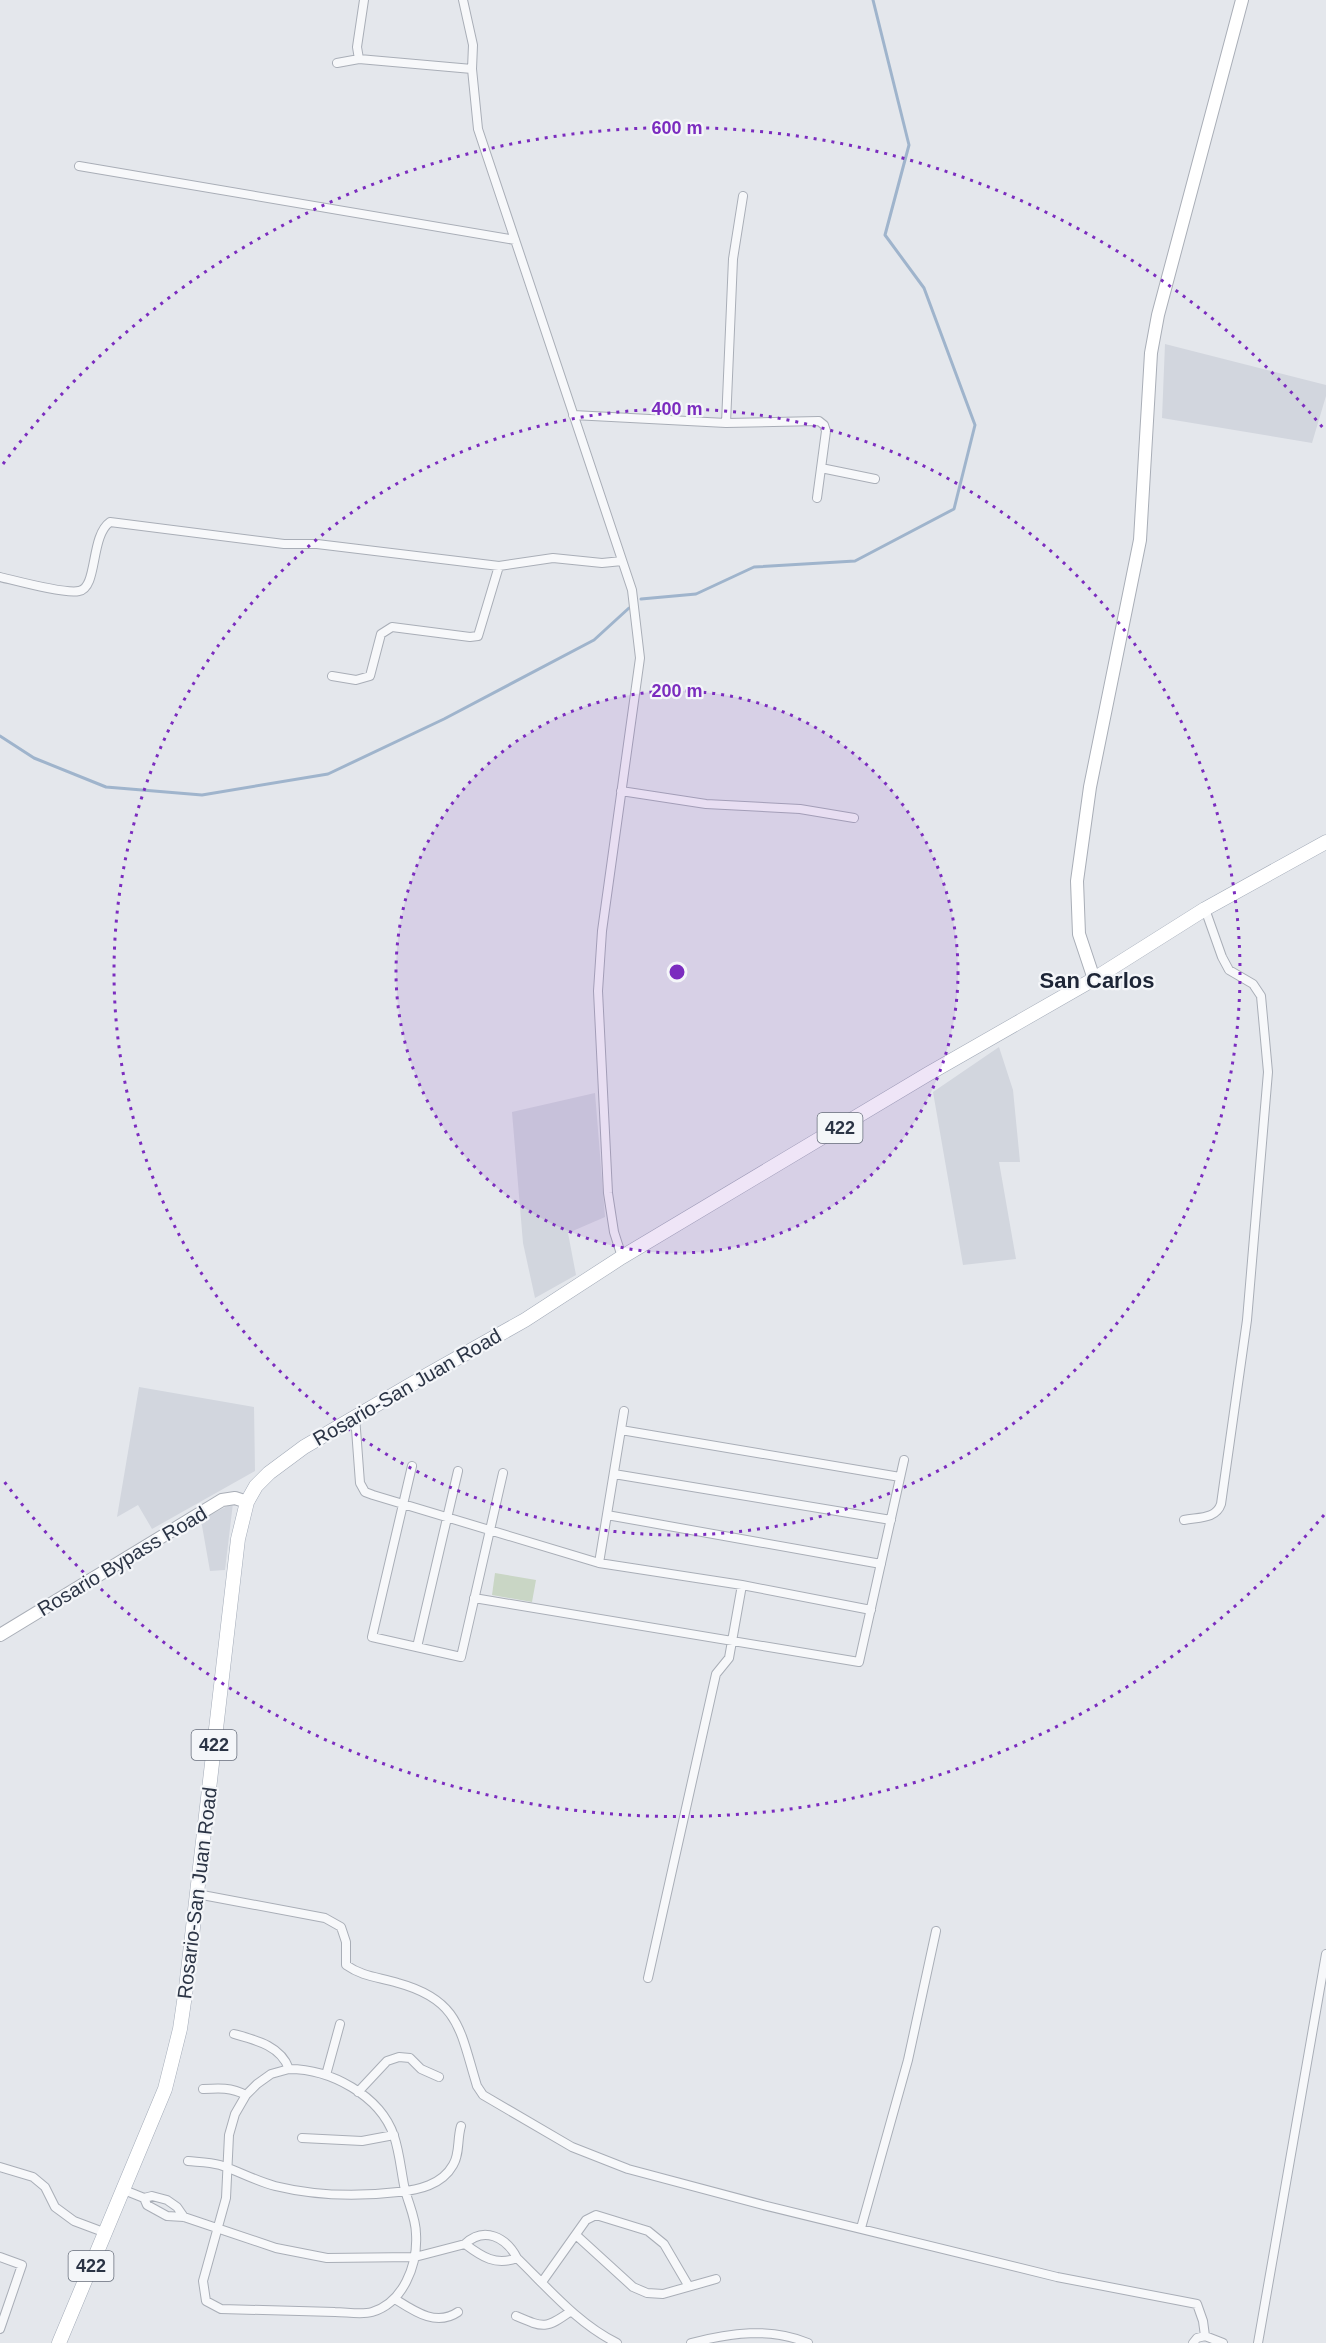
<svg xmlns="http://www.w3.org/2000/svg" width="1326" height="2343" font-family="Arial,sans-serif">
<rect width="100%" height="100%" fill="#e4e7ec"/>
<path fill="#d2d6de" d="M1165,344L1326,385V396L1312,443L1162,418Z
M999,1047L1013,1090L1020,1162H999L1016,1259L963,1265L933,1092Z
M595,1093L605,1217L568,1233L576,1275L535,1298L523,1243L512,1112Z
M139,1387L254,1407L255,1471L152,1529L138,1505L117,1517Z
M233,1503L225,1570L210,1571L201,1520Z"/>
<path fill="#c9d6c5" d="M495,1573L536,1580L532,1602L492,1595Z"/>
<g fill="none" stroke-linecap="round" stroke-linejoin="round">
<path stroke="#9fb4cc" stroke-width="3" d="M641,599L696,594L754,567L855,561L954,509L975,425L924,288L885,235L909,145L873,0
M0,736L34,758L106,787L202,795L328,774L444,719L594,640L629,608"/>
<defs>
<path id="street" d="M463,0L473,45L472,69L478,129L632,590L640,658L602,931L598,991L608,1193L614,1232L622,1257
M359,59L357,47L364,0
M337,63L359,59L472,69
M79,166L515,240
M573,415L726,423L819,421L824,425L826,431L817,498
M726,423L733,259L743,196
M821,468L875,479
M0,577C17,581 64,594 79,591C98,588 90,536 110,522L284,544H317L499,566L553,558L602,563L622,561
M332,676L356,680L370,676L381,634L392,627L470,637L478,636L499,566
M621,791L706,804L800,809L854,818
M355,1416L360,1483L365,1492L373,1495L599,1563L742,1585L871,1610
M621,1430L900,1477
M412,1466L372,1637L461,1657L503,1473
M614,1474L891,1520
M607,1515L881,1564
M1184,1520C1199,1517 1216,1519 1221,1504L1247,1320L1268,1072L1261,996L1253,984L1229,970L1222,957L1205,909
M599,1563L624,1411
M474,1598L859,1662L904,1460
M417,1647L458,1471
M197,1894L325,1918L341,1927L346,1942V1965C363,1977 379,1977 398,1983C460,2000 460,2031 477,2086L483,2095L572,2147L628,2169L763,2205L1057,2277L1197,2304L1203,2321L1205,2336L1223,2343
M648,1978L716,1674L729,1658L742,1585
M234,2034C256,2040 281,2046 289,2069
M289,2069C330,2069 380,2095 394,2136C400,2154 401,2172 405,2190C409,2205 416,2219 416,2234C418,2265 403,2303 372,2312C362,2315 346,2312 335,2312C297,2311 259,2310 221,2309L206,2301L203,2281L226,2198L229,2135L235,2114L246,2095L257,2084L271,2074Z
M326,2075L340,2024
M203,2089C218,2088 231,2087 246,2095
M358,2092L387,2061L399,2057L410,2058L421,2069L439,2077
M302,2138L362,2141L394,2135
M188,2161C198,2162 210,2162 220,2165C238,2171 256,2181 275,2186C316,2196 356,2197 398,2192C418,2190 442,2185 453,2165C460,2154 457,2139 461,2126
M0,2167L33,2177L45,2187L55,2207L74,2221L106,2233
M124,2190L144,2198L152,2196L167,2200L177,2207L184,2217
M144,2198L147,2205L167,2216L184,2217L276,2248L327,2258L415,2257L465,2244C482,2257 496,2266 517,2258C548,2288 578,2324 617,2343
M861,2228L908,2060L936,1931
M576,2235L633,2287L647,2293L663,2294L716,2279
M465,2244C484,2226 506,2237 517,2258
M0,2257L22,2265L0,2329
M542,2282L586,2220L596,2215L648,2231L664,2244L688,2285
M395,2299C414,2311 436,2327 458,2312
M516,2316C544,2328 546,2329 571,2311
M691,2343C730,2333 770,2327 808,2343
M1193,2343L1197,2338L1205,2336
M1258,2343L1326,1954"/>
<path id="secondary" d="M1094,979L1079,934L1077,881L1090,787L1140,540L1151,353L1158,315L1242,0
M0,1635L222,1500L235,1498L247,1502"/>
<path id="primary" d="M59,2343L165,2089L180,2029L186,1988L238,1539L247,1502L256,1486L269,1473L304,1447L429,1374L525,1320L622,1257L928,1074L1094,979L1205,909L1326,842"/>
</defs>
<use href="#street" stroke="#a9aeb7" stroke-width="10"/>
<use href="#secondary" stroke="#a9aeb7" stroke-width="14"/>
<use href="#primary" stroke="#a3abb8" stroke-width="15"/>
<use href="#street" stroke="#f7f8fa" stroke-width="8"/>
<use href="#secondary" stroke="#fff" stroke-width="12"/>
<use href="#primary" stroke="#fff" stroke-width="14"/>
</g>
<circle cx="677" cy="972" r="281" fill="#7b2cbf" fill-opacity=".12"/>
<g fill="none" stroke="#7b2cbf" stroke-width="3" stroke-dasharray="3 6">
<circle cx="677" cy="972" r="281"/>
<circle cx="677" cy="972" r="563"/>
<path d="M1324 1515A844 844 0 0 1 3 1480M3 464A844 844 0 0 1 1324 429"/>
</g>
<g text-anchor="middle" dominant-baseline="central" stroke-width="4.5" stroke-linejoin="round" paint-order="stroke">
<g fill="#f4f6f9" stroke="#676e7b" stroke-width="1.5">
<rect x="817.5" y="1113" width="45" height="30" rx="4.5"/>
<rect x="191.5" y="1730" width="45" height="30" rx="4.5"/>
<rect x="68.5" y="2251" width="45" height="30" rx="4.5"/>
</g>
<g font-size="18" font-weight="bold" fill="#2b3445">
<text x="840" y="1128">422</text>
<text x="214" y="1745">422</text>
<text x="91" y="2266">422</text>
</g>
<g font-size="20" fill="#2b3445" stroke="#f4f6f9">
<text transform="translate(407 1387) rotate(-30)">Rosario-San Juan Road</text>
<text transform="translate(122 1561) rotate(-31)">Rosario Bypass Road</text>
<text transform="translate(197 1893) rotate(-83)">Rosario-San Juan Road</text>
</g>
<g font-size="22" font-weight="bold" fill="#1d2536" stroke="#f4f6f9">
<text x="1097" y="980">San Carlos</text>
</g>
</g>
<circle cx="677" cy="972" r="9" fill="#7b2cbf" stroke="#f4f6f9" stroke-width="3"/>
<g font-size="18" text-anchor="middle" font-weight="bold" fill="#7b2cbf" stroke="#f4f6f9" stroke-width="4.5" stroke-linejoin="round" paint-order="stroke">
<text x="677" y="134">600 m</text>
<text x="677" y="415">400 m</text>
<text x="677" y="697">200 m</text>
</g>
</svg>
